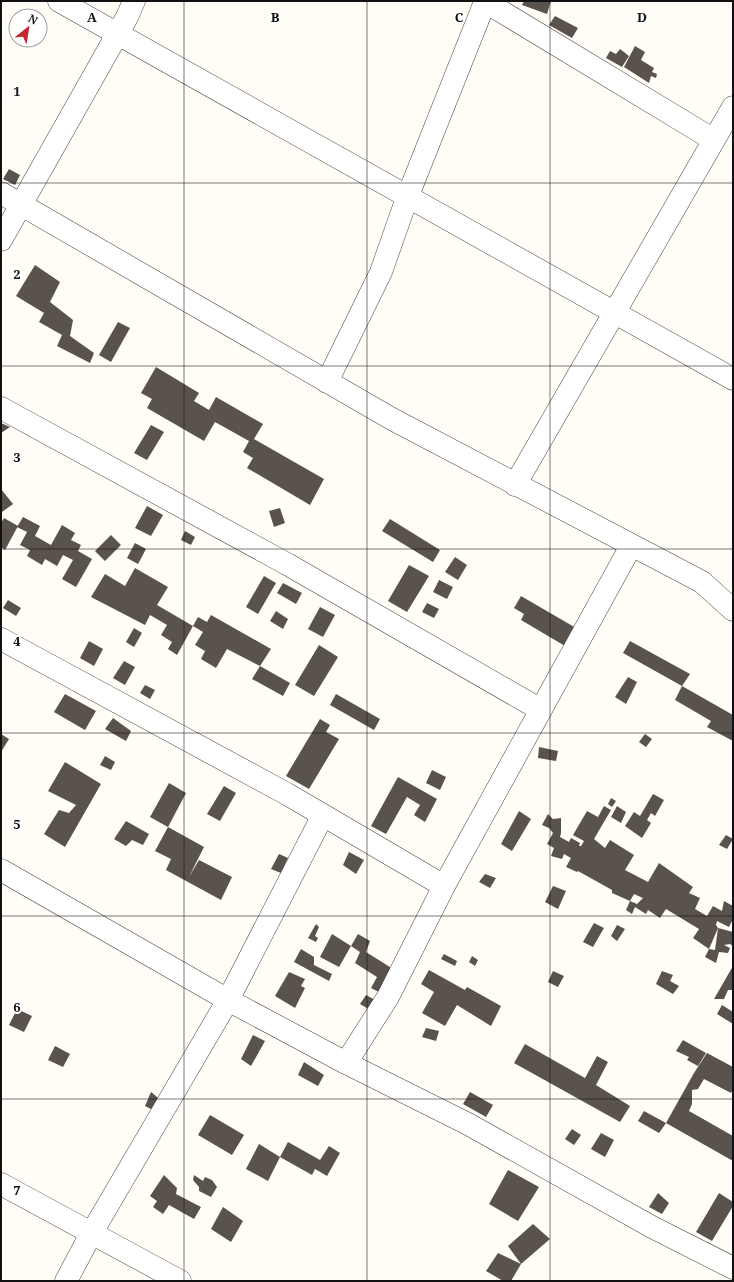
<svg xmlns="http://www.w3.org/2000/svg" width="734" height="1282" font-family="'Noto Serif',serif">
<rect width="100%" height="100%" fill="#fffdf5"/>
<path fill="#5a524d" d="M524,1H551L547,14L522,5Z
M555,16L578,28L572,38L549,25Z
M635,46L645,52L641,60L654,68L652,72L657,74L656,78L651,76L649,83L624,67Z
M620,49L629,56L622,67L606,58L610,51L616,54Z
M9,169L20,175L15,185L3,179Z
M35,265L60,282L50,302L73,320L70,336L94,353L90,363L57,346L62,335L39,322L44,313L16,296Z
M118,322L130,328L111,362L99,355Z
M156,367L199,393L194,401L209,410L216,397L263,424L254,439L324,479L310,505L247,468L253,458L243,452L249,441L215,422L204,441L147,408L152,399L141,393Z
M1,423L10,427L1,433Z
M151,425L164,432L147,460L134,453Z
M1,489L13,504L2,512L1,510Z
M147,506L163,515L151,536L135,528Z
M280,508L285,523L274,527L269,511Z
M23,517L40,526L35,536L51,545L62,525L75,533L71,540L81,545L78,551L92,559L76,587L62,579L73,560L63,555L57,566L45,559L42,565L27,556L30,550L20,545L27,532L17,527Z
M4,518L18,526L5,550L1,547V523Z
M390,519L440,550L433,562L382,531Z
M185,531L195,537L191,545L181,540Z
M111,535L121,545L105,561L95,551Z
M135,543L146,549L138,564L127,558Z
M455,557L467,565L458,580L445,572Z
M409,565L429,576L407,612L388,601Z
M135,568L168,587L157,605L193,626L198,617L207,622L211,615L271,649L260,666L227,649L216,668L201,659L205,651L195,645L203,632L193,626L177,655L168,649L172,642L161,635L167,625L150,615L145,625L91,597L105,574L125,586Z
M264,576L276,583L258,614L246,607Z
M439,580L453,587L447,599L433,592Z
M283,583L302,593L296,604L277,593Z
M521,596L576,628L565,646L521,620L524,614L514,608Z
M8,600L21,608L16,616L3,608Z
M427,603L439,609L434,618L422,612Z
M320,607L335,615L323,637L308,629Z
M276,611L288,619L283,629L270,621Z
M134,628L142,633L134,647L126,642Z
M89,641L103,649L94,666L80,658Z
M630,641L690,674L682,686L623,653Z
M319,645L338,657L314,696L295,685Z
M124,661L135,667L125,685L113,678Z
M260,666L290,683L283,696L252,679Z
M628,677L637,682L626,704L615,697Z
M145,685L155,690L150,699L140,693Z
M682,686L733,715V741L707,727L711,721L675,700Z
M65,694L96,711L85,730L54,712Z
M336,694L380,719L374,730L330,705Z
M113,718L131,731L126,741L105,729Z
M320,719L330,725L326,732L339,739L309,789L286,776Z
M1,734L9,739L1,752Z
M645,734L652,739L646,747L639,742Z
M539,747L558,751L556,761L538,758Z
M105,756L115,762L111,770L100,765Z
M65,762L101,784L65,847L44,834L59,810L69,813L76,805L48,791Z
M432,770L446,777L440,790L426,783Z
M398,777L437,799L425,822L414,815L420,805L407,797L386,834L371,826Z
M169,783L186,793L168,827L150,817Z
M224,786L236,793L220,821L207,814Z
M653,794L664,800L655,816L651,813L647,820L651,823L642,838L625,826L634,812L640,816Z
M611,798L616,801L612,807L608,804Z
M604,806L611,810L594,839L605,848L610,840L634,855L625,870L648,882L659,863L693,887L689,893L700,898L695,909L707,916L713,906L722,911L724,901L733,906V919L729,927L717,921L716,925L718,928L709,949L693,938L699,929L666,909L660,918L648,910L646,914L635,907L632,914L626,910L630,901L637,904L643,898L634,894L630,901L612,893V890L578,871L577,872L566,867L571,858L564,854L562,859L551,856L554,848L547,844L553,833L549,828L542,825L548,814L553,819L561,818V833L560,837L569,842L571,838L580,843L579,846H581L584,841L573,835L587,811L598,817Z
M617,806L626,812L621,823L611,817Z
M519,811L531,819L512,851L501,844Z
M126,821L149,834L143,845L132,840L126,846L114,839Z
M168,827L204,847L189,877L199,860L232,877L221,900L166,870L171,859L155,851Z
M726,835L733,839L727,849L719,845Z
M349,852L364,860L356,874L343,865Z
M279,854L288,858L281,873L271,869Z
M485,874L496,878L490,888L479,882Z
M553,886L566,891L558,909L545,902Z
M594,923L604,928L593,947L583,942Z
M316,924L319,927L315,936L318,938L316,942L308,938Z
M617,925L625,929L617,941L611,936Z
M718,928L733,932V946L730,944L724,945L730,948L728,953L719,952L716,963L705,957L709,949L715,950Z
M332,934L351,946L339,967L320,957Z
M358,934L370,941L366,952L401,974L388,997L371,988L377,977L355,963L360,952L351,946Z
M301,949L314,957V965L332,974L329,981L294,962Z
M444,954L457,961L455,966L441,959Z
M472,956L478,960L475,966L469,962Z
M733,966V990H728L724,999H714Z
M429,970L465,990L467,987L501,1006L491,1026L457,1005L445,1026L422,1013L434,992L421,984Z
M553,971L564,976L558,987L548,982Z
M662,971L673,975L670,981L679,986L673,994L656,984Z
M289,972L305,979L301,986L305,988L295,1008L275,996Z
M366,995L377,1001L372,1011L360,1004Z
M722,1005L733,1012V1024L717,1014Z
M17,1009L32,1016L24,1032L9,1025Z
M426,1028L439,1031L436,1041L422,1037Z
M253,1035L265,1041L251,1066L241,1059Z
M683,1040L706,1053L698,1066L687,1060L689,1057L676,1051Z
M525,1044L585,1078L597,1056L608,1062L596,1085L630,1106L620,1122L514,1063Z
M55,1046L70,1054L63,1067L48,1060Z
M707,1053L733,1067V1089L731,1093L704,1079L698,1089L692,1090V1104L689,1111L733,1136V1161L666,1123L659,1133L638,1121L644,1111L666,1123L694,1073Z
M304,1062L324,1075L318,1086L298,1075Z
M151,1092L162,1101L157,1112L145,1106Z
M470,1092L493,1105L486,1117L463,1104Z
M210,1115L244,1135L232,1155L198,1135Z
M572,1129L581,1135L574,1145L565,1139Z
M601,1133L614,1140L605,1157L591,1149Z
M288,1142L320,1160L329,1146L340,1153L327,1176L315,1169L312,1175L280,1157L268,1181L246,1169L259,1144L280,1157Z
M508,1170L539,1187L518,1221L489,1204Z
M164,1175L177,1188L176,1194L201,1207L194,1219L169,1205L163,1214L153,1207L157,1201L150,1196Z
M194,1175L203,1181L205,1177L212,1180L217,1187L211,1197L199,1191V1187L193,1180Z
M658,1193L669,1203L662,1214L649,1207Z
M719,1193L733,1202V1206L712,1241L696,1232Z
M223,1207L243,1221L231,1242L211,1229Z
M533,1224L550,1239L521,1264L511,1281H503L486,1271L498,1253L521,1264L508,1246Z"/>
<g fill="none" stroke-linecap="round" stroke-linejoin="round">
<defs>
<path id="minor" d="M59,1L733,379
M484,1L714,140
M1,193L392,419L702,582L733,610
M1,240L127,17L134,1
M327,382L381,272L407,198L485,2
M1,408L287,564L541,710
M515,485L733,107
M1,639L287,794L444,886
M1,870L228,1000L346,1063L468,1124L652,1227L733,1268
M346,1063L388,997L444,886L631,546
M1,1184L180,1281
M66,1281L91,1234L228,1000L323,815"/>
</defs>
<use href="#minor" stroke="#444" stroke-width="23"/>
<use href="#minor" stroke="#fff" stroke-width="22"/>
</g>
<path fill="none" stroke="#111" stroke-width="1" stroke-opacity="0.55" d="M184,1V1281M367,1V1281M550,1V1281M1,183H733M1,366H733M1,549H733M1,733H733M1,916H733M1,1099H733"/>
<g font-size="13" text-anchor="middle" font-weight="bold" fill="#111" stroke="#fff" stroke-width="4" stroke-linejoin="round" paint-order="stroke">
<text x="92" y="22">A</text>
<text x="275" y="22">B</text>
<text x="459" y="22">C</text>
<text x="642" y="22">D</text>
<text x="17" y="96">1</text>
<text x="17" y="279">2</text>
<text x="17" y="462">3</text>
<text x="17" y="646">4</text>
<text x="17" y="829">5</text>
<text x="17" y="1012">6</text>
<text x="17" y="1195">7</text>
</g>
<rect width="734" height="1282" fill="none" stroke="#111111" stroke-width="4"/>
<g transform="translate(28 28) rotate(30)"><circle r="19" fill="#ffffff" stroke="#a0a0a0"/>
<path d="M0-3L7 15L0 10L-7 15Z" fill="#c4262e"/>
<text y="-6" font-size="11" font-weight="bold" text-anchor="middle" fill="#111111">N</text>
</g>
</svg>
